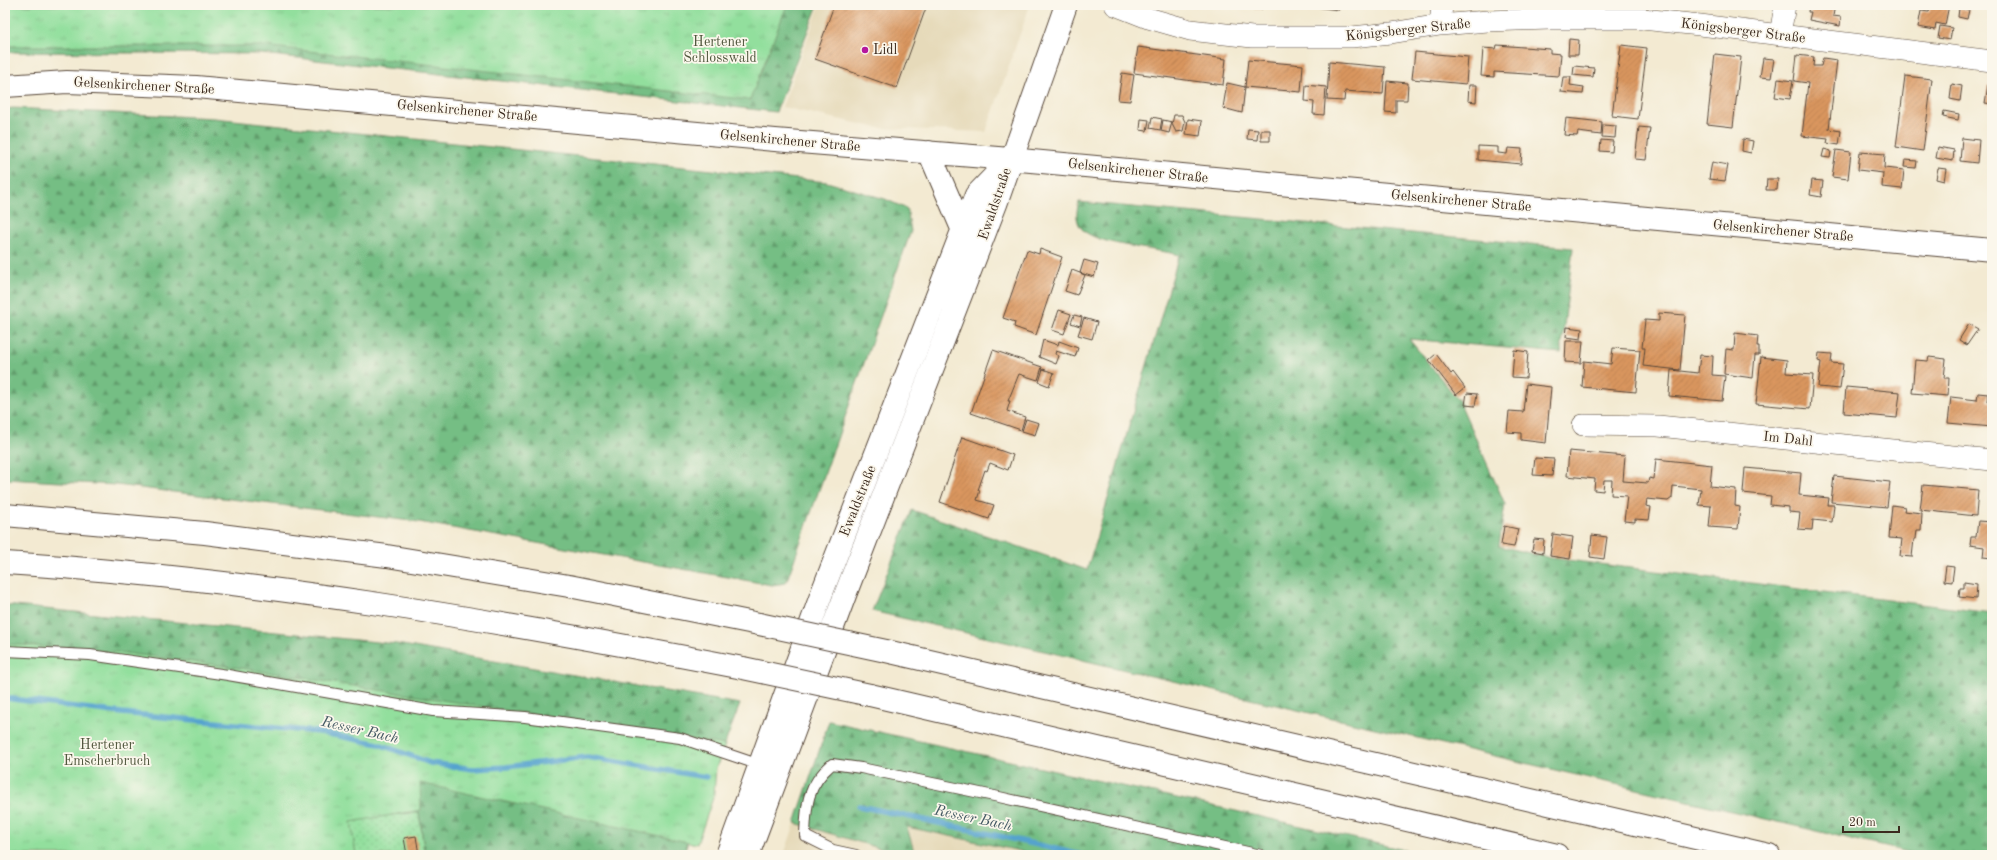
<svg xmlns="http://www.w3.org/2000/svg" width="1997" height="860" viewBox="0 0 1997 860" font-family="'Old Standard TT',serif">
	<defs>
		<pattern id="grass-dots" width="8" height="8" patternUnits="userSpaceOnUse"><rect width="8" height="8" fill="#92df9d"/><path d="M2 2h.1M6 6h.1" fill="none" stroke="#7fc087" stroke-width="1.8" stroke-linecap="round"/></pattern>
		<pattern id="forest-firs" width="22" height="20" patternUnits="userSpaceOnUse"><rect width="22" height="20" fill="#75be84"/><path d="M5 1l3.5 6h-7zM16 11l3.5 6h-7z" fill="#619b6b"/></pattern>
		<pattern id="park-tufts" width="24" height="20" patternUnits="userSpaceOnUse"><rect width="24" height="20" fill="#92df9d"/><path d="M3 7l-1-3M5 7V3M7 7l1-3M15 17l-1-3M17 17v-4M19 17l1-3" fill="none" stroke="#7fc087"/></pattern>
		<pattern id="building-hatch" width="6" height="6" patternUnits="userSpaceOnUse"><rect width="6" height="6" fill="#da965e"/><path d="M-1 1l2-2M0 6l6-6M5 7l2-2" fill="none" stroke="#b27b4d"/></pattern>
	</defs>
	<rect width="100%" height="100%" fill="#fbf7ec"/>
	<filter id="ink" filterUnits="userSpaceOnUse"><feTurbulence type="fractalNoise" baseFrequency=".025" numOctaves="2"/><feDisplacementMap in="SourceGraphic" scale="8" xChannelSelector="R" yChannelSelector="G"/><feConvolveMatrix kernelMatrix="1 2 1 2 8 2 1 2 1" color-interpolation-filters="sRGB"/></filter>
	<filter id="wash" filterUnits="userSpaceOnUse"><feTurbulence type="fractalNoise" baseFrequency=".012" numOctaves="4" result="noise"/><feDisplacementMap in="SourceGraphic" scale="16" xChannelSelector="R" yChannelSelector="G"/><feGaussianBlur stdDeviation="0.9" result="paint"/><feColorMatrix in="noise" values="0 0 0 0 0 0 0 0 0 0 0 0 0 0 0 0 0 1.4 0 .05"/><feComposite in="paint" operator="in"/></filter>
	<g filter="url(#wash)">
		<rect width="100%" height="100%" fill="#f3ead2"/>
		<path fill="#e6daba" d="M820,5H1030L986,132L879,128L782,107Z
			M795,823L902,855H784Z
			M906,826L1039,855H915Z"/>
		<path fill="url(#grass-dots)" stroke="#66845e" d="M419,812L425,855H353L348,819Z"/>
		<path fill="url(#forest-firs)" stroke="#587451" d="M5,5H818L776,112L262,54L5,52Z
			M13,108L214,118L827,182L885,199L907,209L911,231L786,583L772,585L419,522L116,485L5,479V109Z
			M1079,202L1573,248L1561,353L1409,339L1459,401L1505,504L1499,546L1551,558L1992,613V855H1920L872,611L912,510L1087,570L1179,255C1154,248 1103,246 1084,231C1075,223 1076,212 1079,202Z
			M5,605L397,644L740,704L683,855H425L419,812L5,855Z
			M829,721L1249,814L1426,855H1039L907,827L915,855H902L795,823Z"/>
		<path fill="url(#park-tufts)" stroke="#66845e" d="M5,5H787L750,100L263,46H5Z
			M5,644L117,652L240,668L725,745L716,768L714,795L697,844L420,783L421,810L351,822L356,855H5Z"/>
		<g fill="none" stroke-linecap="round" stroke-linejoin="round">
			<path stroke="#54a3ce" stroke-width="5.5" d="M5,698L122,713L319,732L379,744L430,763L473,769L506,767L587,757L706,777
				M859,806L995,835L1081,855"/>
		</g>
		<g id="blocks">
			<path fill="url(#building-hatch)" d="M834,5H927L897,88L815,59Z
				M1228,5H1263L1262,9Z
				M1299,5H1339V10Z
				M1809,5H1835L1833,16L1841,17L1840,26L1809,20L1811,12H1808Z
				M1930,5H1949L1945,25L1936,23L1935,30L1918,27L1921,11L1929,12Z
				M1959,8L1969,10L1967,19L1958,17Z
				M1940,26L1952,28L1950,40L1938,38Z
				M1569,39L1579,40L1578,55H1568Z
				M1497,45L1550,49V53L1561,54L1559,76L1494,72V77L1481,76L1483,48L1496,49Z
				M1621,45L1647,48L1638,119L1612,116Z
				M1138,47L1226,59L1223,85L1134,73Z
				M1415,52L1468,57L1466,84L1412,79Z
				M1715,54L1741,57L1733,127L1707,124Z
				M1797,55L1814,57L1813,66H1821L1823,58L1837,60L1829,129L1841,131L1839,145L1827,143L1828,139L1802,136L1808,83L1794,81Z
				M1763,58L1774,59L1771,78L1760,77Z
				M1248,60L1303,65L1301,92L1245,87Z
				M1329,62L1385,67L1383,94L1345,91L1344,101L1327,100Z
				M1574,66L1594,68L1593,77L1573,75Z
				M1122,73L1134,75L1130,101L1118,100Z
				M1905,76L1932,79L1923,151L1896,147Z
				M1563,77H1571L1570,85L1584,87L1583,94L1561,92Z
				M1778,79L1793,81L1790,99L1775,97Z
				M1387,81L1408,83L1407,100H1396V113L1385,112Z
				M1227,83L1245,87L1242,113L1223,108Z
				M1952,84L1962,86L1960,101L1950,99Z
				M1306,85L1326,87L1324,115L1313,114L1314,102L1305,101Z
				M1469,85H1477L1476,102L1468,101Z
				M1988,85L1992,86V104L1985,103Z
				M1944,111L1959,114L1958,120L1943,117Z
				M1174,115H1182L1185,122L1183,131L1176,132L1172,124Z
				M1152,117L1162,119L1160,130L1150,128Z
				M1566,118L1602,122L1601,135L1578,132L1577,136L1564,135Z
				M1141,119L1149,120L1147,131L1140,130Z
				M1188,119L1202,121L1200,136L1186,134Z
				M1163,120L1172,122L1169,133L1161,131Z
				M1603,125L1616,126L1615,138L1602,137Z
				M1639,127L1650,128L1646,160L1635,159Z
				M1248,129L1258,130L1257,140L1247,139Z
				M1261,130H1270V141H1261Z
				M1962,138L1979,140L1977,163L1960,161Z
				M1743,139L1753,141L1751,153L1742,151Z
				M1601,140L1613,141L1612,152L1600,151Z
				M1478,146L1498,147V153L1507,154L1508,148L1522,149L1521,164L1478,160Z
				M1938,147L1954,150L1953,161L1936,158Z
				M1824,149L1831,151L1830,158L1822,157Z
				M1836,150L1851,152L1848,179L1832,177Z
				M1860,152L1885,154L1884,168L1904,170L1902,189L1882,187L1883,173L1858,170Z
				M1905,160L1917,161L1916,168L1904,167Z
				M1712,162L1728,165L1725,181L1709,179Z
				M1938,168L1946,169L1944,181L1936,179Z
				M1767,179H1778L1777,190H1766Z
				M1812,180L1823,181L1821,197L1810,195Z
				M1040,249L1062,257L1036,335L1014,327L1015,322L1003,318L1027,250L1039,254Z
				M1084,260L1098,264L1094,277L1080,273Z
				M1072,270L1085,275L1077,295L1065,291Z
				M1059,310L1071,314L1064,334L1052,330Z
				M1659,313L1685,315L1680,370L1643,366L1645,348H1642L1645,320L1659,321Z
				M1074,315L1082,317L1080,326L1071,323Z
				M1084,318L1097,322L1092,339L1078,335Z
				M1969,324L1978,329L1967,345L1959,340Z
				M1567,327L1582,329L1581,339L1566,337Z
				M1735,333L1758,336L1757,346H1759V355H1755L1753,378L1724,374L1726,349L1734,350Z
				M1043,340L1058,345L1059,341L1078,348L1075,357L1056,351L1055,354L1059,356L1056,364L1039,357Z
				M1566,341H1583L1581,363L1565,362Z
				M1613,348L1640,350L1636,392L1582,387L1584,361L1611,364Z
				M993,350L1042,367L1038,380L1019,374L1008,401H1010L1007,411L1025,417L1021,430L971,413Z
				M1514,350L1528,352L1526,378L1512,377Z
				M1819,353L1832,354L1831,363L1843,364L1840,389L1818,387L1821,362L1818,361Z
				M1436,354L1451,374L1453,372L1465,388L1456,395L1429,360Z
				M1700,355L1713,356L1712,375L1725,376L1722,401L1669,396L1671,370L1698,373Z
				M1761,357L1787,360L1786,373L1813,375L1810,409L1756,404Z
				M1929,357L1946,359L1944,378H1949L1948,396L1912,393L1915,360L1928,361Z
				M1043,369L1054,373L1049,386L1039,382Z
				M1526,384L1551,387L1546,443L1521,440V433L1507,432L1509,411L1523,412Z
				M1846,387L1900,392L1897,418L1844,413Z
				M1467,393L1477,394L1475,406L1465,405Z
				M1978,393L1988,394L1987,401L1992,402V427L1948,423L1951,397L1977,400Z
				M1026,419L1039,423L1035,435L1022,431Z
				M962,437L1013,455L1008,470L990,463L987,471L985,470L978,490H980L977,500L994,505L989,519L940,502Z
				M1569,451L1625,456L1623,481L1648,483L1649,478L1654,479L1656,459L1712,465L1710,486L1736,489L1735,506L1740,507L1738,529L1709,527L1711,506L1699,505L1701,489L1673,486L1672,498L1668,501L1647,499L1646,506L1651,507L1649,520L1635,519V522L1624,521L1627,496L1611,495L1612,480H1604L1603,491L1594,490L1595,479L1567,476Z
				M1535,458L1554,459L1552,476L1533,475Z
				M1745,468L1801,473L1799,495L1829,498L1828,505H1834L1832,522L1813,520L1812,530L1798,529L1800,513L1789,512V507L1770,505L1771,496L1743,493Z
				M1834,476L1890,482L1887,507L1831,502Z
				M1923,485L1978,490L1976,516L1920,510Z
				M1892,505L1905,507L1904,511L1922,513L1921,530H1917L1916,539H1914L1912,557L1900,556L1902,539L1889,538Z
				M1978,521L1992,522V558L1983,557L1984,547L1970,545L1971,537H1976Z
				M1504,526L1518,529L1514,547L1501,545Z
				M1553,534L1573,537L1570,559L1550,556Z
				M1592,535L1607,537L1604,559L1590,557Z
				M1534,539L1544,540L1543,553L1532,551Z
				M1946,566L1954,567L1952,582L1944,581Z
				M1964,582L1977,584L1976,599L1959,597L1960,588H1964Z
				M416,836L419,855H407L404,838Z"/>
		</g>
	</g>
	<g filter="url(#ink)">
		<use href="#blocks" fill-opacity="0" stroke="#574739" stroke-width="1"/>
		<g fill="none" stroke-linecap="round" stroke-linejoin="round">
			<defs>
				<path id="lane" d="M5,651L90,655L228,675L433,711L525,717L680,738L760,765
					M856,855L833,850L805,836C806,805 807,785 832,764L861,768L999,797L1261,855"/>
				<path id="street" d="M1115,5L1148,18L1190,30L1252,37H1352L1391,33L1440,25L1488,21L1550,19H1642L1700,25L1992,61
					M1440,25L1442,5
					M1780,35L1785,5
					M1583,425L1658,426L1992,460"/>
				<path id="secondary" d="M5,86L67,82L196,87L775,140L1010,159L1992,250
					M929,152L963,231
					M727,855L823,590L976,195L1006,164
					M748,855L845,595L996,204L1066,5"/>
				<path id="highway" d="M5,515L205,533L387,556L569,586L759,624
					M5,563C253,578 499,621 743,668
					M886,651L1769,855
					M870,695L1557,855"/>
			</defs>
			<use href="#lane" stroke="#574739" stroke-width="12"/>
			<use href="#street" stroke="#574739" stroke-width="22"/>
			<use href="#secondary" stroke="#574739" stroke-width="24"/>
			<use href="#highway" stroke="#574739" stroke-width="24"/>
			<use href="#lane" stroke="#fff" stroke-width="10"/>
			<use href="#street" stroke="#fff" stroke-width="21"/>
			<use href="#secondary" stroke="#fff" stroke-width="22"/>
			<use href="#highway" stroke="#fff" stroke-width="22"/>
			<defs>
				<path id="highway-bridge" d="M759,624L886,651
					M743,668L870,695"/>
			</defs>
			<use href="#highway-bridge" stroke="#574739" stroke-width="24" stroke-linecap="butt"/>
			<use href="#highway-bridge" stroke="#fff" stroke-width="22"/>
		</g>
	</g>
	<circle fill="#b5179e" stroke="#fbf7ec" stroke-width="1.5" cx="865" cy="50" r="4"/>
	<g text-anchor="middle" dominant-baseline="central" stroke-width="3.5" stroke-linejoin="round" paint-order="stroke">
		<g font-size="14" fill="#3b2a1e" stroke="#fbf7ec">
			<text transform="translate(1408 30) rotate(-6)">Königsberger Straße</text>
			<text transform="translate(1743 31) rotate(7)">Königsberger Straße</text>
			<text transform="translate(144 86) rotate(3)">Gelsenkirchener Straße</text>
			<text transform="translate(467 111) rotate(5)">Gelsenkirchener Straße</text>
			<text transform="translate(790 141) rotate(5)">Gelsenkirchener Straße</text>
			<text transform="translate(1138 171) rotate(6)">Gelsenkirchener Straße</text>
			<text transform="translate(1461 201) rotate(5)">Gelsenkirchener Straße</text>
			<text transform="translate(995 204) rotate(-71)">Ewaldstraße</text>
			<text transform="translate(1783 231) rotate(5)">Gelsenkirchener Straße</text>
			<text transform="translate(1788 439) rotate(6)">Im Dahl</text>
			<text transform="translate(858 501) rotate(-68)">Ewaldstraße</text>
		</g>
		<g font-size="14" fill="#51573e" stroke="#fbf7ec">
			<text x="720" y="42">Hertener<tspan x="720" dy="16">Schlosswald</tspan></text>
			<text x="107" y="745">Hertener<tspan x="107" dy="16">Emscherbruch</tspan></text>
		</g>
		<g font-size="14" fill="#3b2a1e" stroke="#fbf7ec" text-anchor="start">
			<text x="873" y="50">Lidl</text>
		</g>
		<g font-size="15" font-style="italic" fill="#455a64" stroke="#fbf7ec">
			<text transform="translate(360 731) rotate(13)">Resser Bach</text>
			<text transform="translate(973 819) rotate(12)">Resser Bach</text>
		</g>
	</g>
	<rect width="1997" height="860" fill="none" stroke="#fbf7ec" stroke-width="20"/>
	<path d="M1843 826v6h56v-6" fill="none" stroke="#3b2a1e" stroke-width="2"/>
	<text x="1849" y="826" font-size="12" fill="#3b2a1e" stroke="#fbf7ec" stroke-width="3" paint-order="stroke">20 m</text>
</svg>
